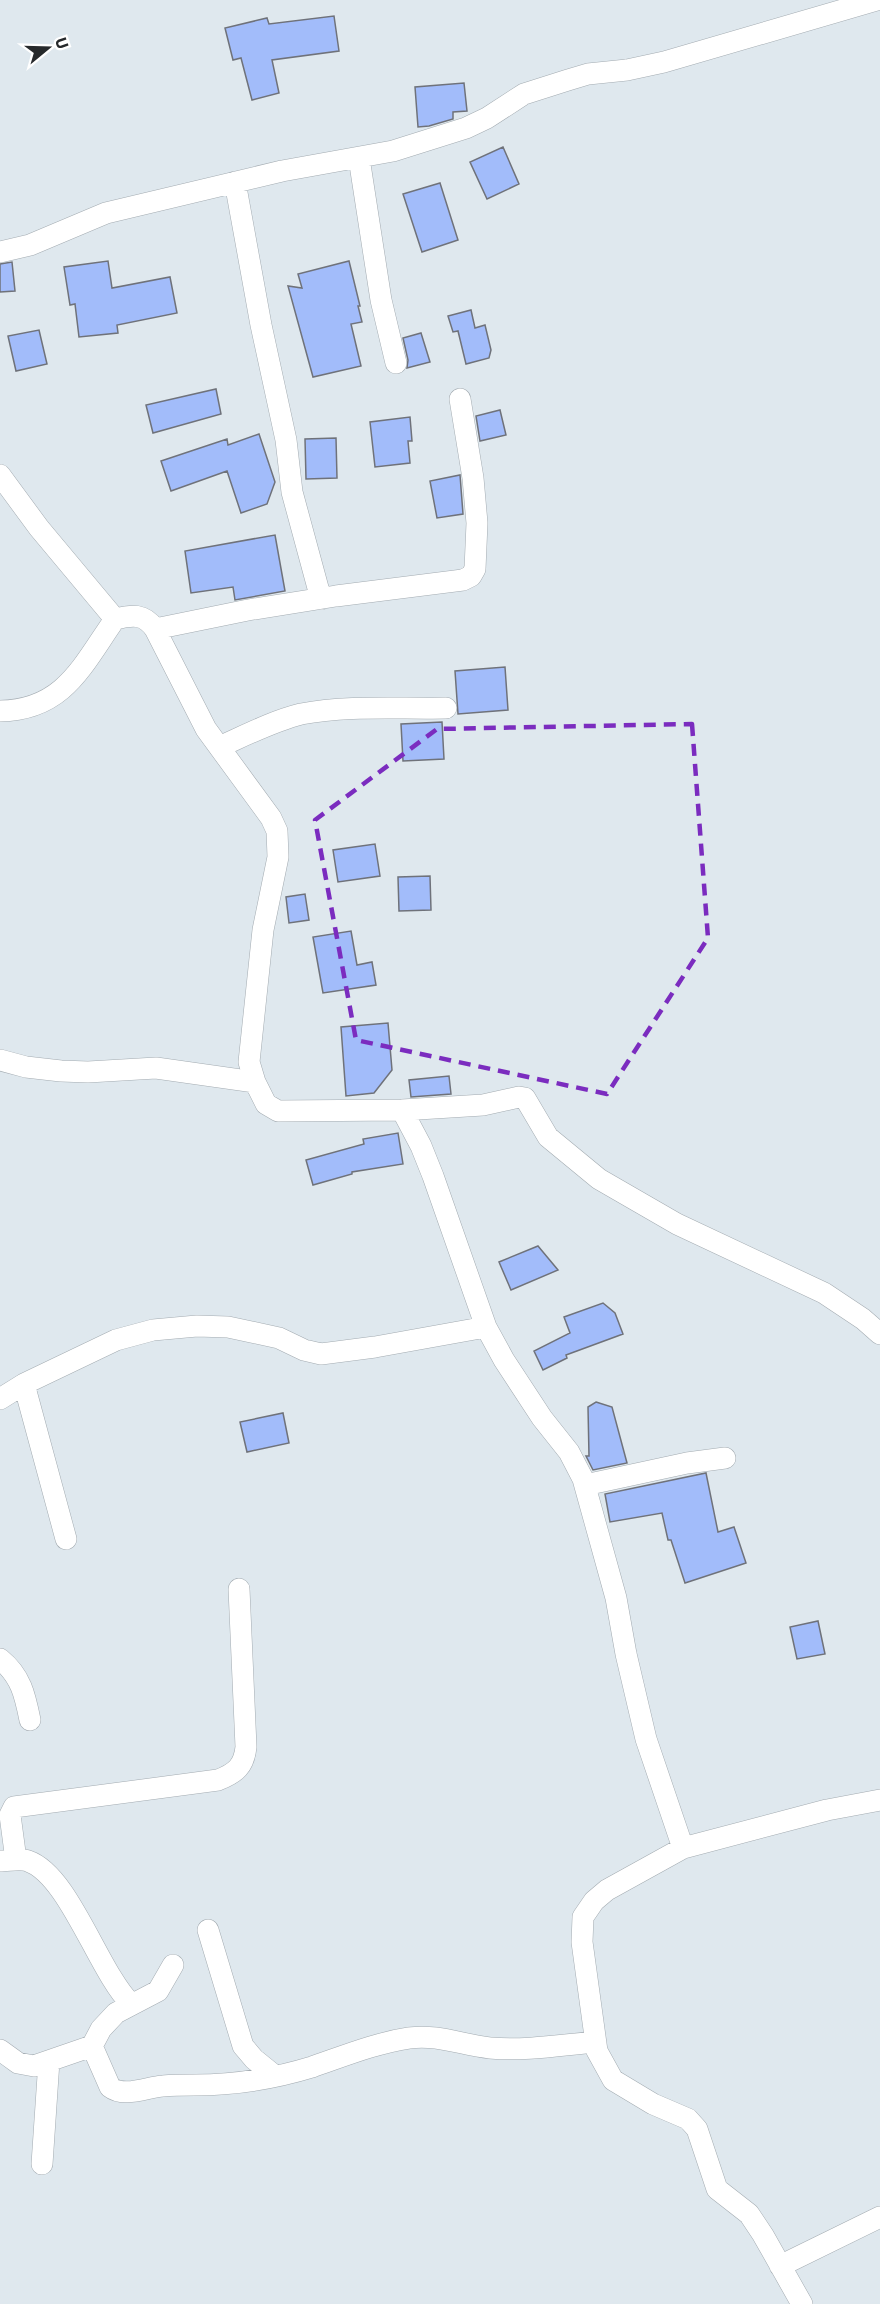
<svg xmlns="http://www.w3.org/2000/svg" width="880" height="2304" viewBox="0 0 880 2304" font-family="'IBM Plex Sans',sans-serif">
	<rect width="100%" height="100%" fill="#dfe8ee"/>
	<path fill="#a2bcfa" stroke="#6f727a" stroke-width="1.5" d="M334,16L339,51L272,60L279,93L252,100L241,58L233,60L225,28L267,18L269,24Z
		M464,83L467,111L453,112V119L429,126L418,127L415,87Z
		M503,147L519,184L487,199L470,162Z
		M440,183L458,240L422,252L403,194Z
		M108,261L112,288L170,277L177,313L117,325L118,333L79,337L75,304L70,305L64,267Z
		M349,261L360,306H358L362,322L351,324L361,366L313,377L288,286L302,288L298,274Z
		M12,262L15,291L0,292V264Z
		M471,310L475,328L485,325L491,350L489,358L466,364L458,331L453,332L448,316Z
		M39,330L47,364L16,371L8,336Z
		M421,333L430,362L407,368L408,360L403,338Z
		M216,389L221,414L153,433L146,405Z
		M500,410L506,435L480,441L476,416Z
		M410,417L412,441H408L410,463L375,467L370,422Z
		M259,434L275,482L267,504L241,513L227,471L171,491L161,461L227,439L228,445Z
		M336,438L337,478L306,479L305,439Z
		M460,475L463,514L437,518L430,481Z
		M275,535L285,591L235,600L233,587L191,593L185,551Z
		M505,667L508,710L458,714L455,671Z
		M442,722L444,759L403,761L401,724Z
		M375,844L380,876L338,882L333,850Z
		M430,876L431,910L399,911L398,877Z
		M305,894L309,920L289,923L286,897Z
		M351,931L357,965L372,962L376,985L323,993L313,937Z
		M388,1023L392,1070L374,1093L346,1096L341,1027Z
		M449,1076L451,1094L411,1097L409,1080Z
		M398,1133L403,1164L352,1172V1174L313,1185L306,1160L364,1144L363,1139Z
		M538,1246L558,1270L511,1290L499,1262Z
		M603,1303L615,1313L623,1334L566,1355L567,1358L543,1370L534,1351L570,1333L564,1317Z
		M596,1402L612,1407L627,1463L593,1470L586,1456H589L588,1407Z
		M283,1413L289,1443L247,1452L240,1422Z
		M706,1473L718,1532L734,1527L746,1563L685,1583L671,1540H668L662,1513L610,1522L605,1494Z
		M818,1621L825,1654L797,1659L790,1627Z"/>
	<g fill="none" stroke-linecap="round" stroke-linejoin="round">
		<defs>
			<path id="street" d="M359,158L381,300L396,363
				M235,182L261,325L286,440L292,492L321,599
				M0,252L30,245L106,213L282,171L393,151L466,128L487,118L524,94L568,80L588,74L627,70L664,62L877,0
				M0,475L39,528L115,619
				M155,629L248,610L336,596L463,580L471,576L475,569L477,523L473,478L460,399
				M0,711C64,710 82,666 115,619C132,615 144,613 155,629L206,729L271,818L277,831L278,857L263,930L249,1062L255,1082L266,1104L278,1111L402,1110L421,1146L433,1176L486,1327L504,1360L542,1418L569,1452L583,1479L616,1598L626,1654L646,1739L683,1848L607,1890L594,1901L583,1917L582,1942L597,2051L613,2080L653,2104L688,2119L697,2129L717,2189L749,2214L763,2235L802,2304
				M219,747C246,735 273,721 301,714C347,705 399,709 446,708
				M0,1060L26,1067L61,1071L88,1072L156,1068L255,1082
				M402,1110L483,1105L519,1097L525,1098L548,1137L599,1179L677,1224L824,1293L863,1319L880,1334
				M24,1384L66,1539
				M0,1399L24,1384L116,1340L153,1330L197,1326L228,1327L279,1338L304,1350L321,1354L375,1347L486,1327
				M585,1485L687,1463L725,1458
				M0,1659C21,1676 25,1695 30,1720
				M683,1848L827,1810L880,1800
				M16,1860L10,1815L14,1807L218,1780C236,1773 244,1766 246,1747L239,1589
				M0,1861C9,1861 20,1858 28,1861C69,1875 98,1971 131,2004
				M208,1930L243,2046L254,2059L275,2076
				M92,2046L101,2029L116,2013L158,1991L173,1965
				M0,2050L18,2063L34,2066L92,2046L110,2087C124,2098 147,2087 163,2086C174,2085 185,2085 195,2085C234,2085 276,2078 312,2067C344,2056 376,2043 409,2038C438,2034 462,2045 490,2048C525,2051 561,2045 595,2042
				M42,2164L49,2061
				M780,2266L880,2217"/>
		</defs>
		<use href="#street" stroke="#a3abb1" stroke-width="22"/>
		<use href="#street" stroke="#fff" stroke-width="21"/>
	</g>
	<path fill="none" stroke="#7b2cbf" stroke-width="4.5" stroke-dasharray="12 8" stroke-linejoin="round" d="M692,724L708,938L607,1094L356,1040L315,820L437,729Z"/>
	<g transform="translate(48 48) rotate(71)" stroke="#ffffff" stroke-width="4.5" paint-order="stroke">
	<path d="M0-4.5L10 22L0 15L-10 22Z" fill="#26292b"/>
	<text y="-9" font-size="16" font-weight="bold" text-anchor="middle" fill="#26292b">U</text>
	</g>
</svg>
